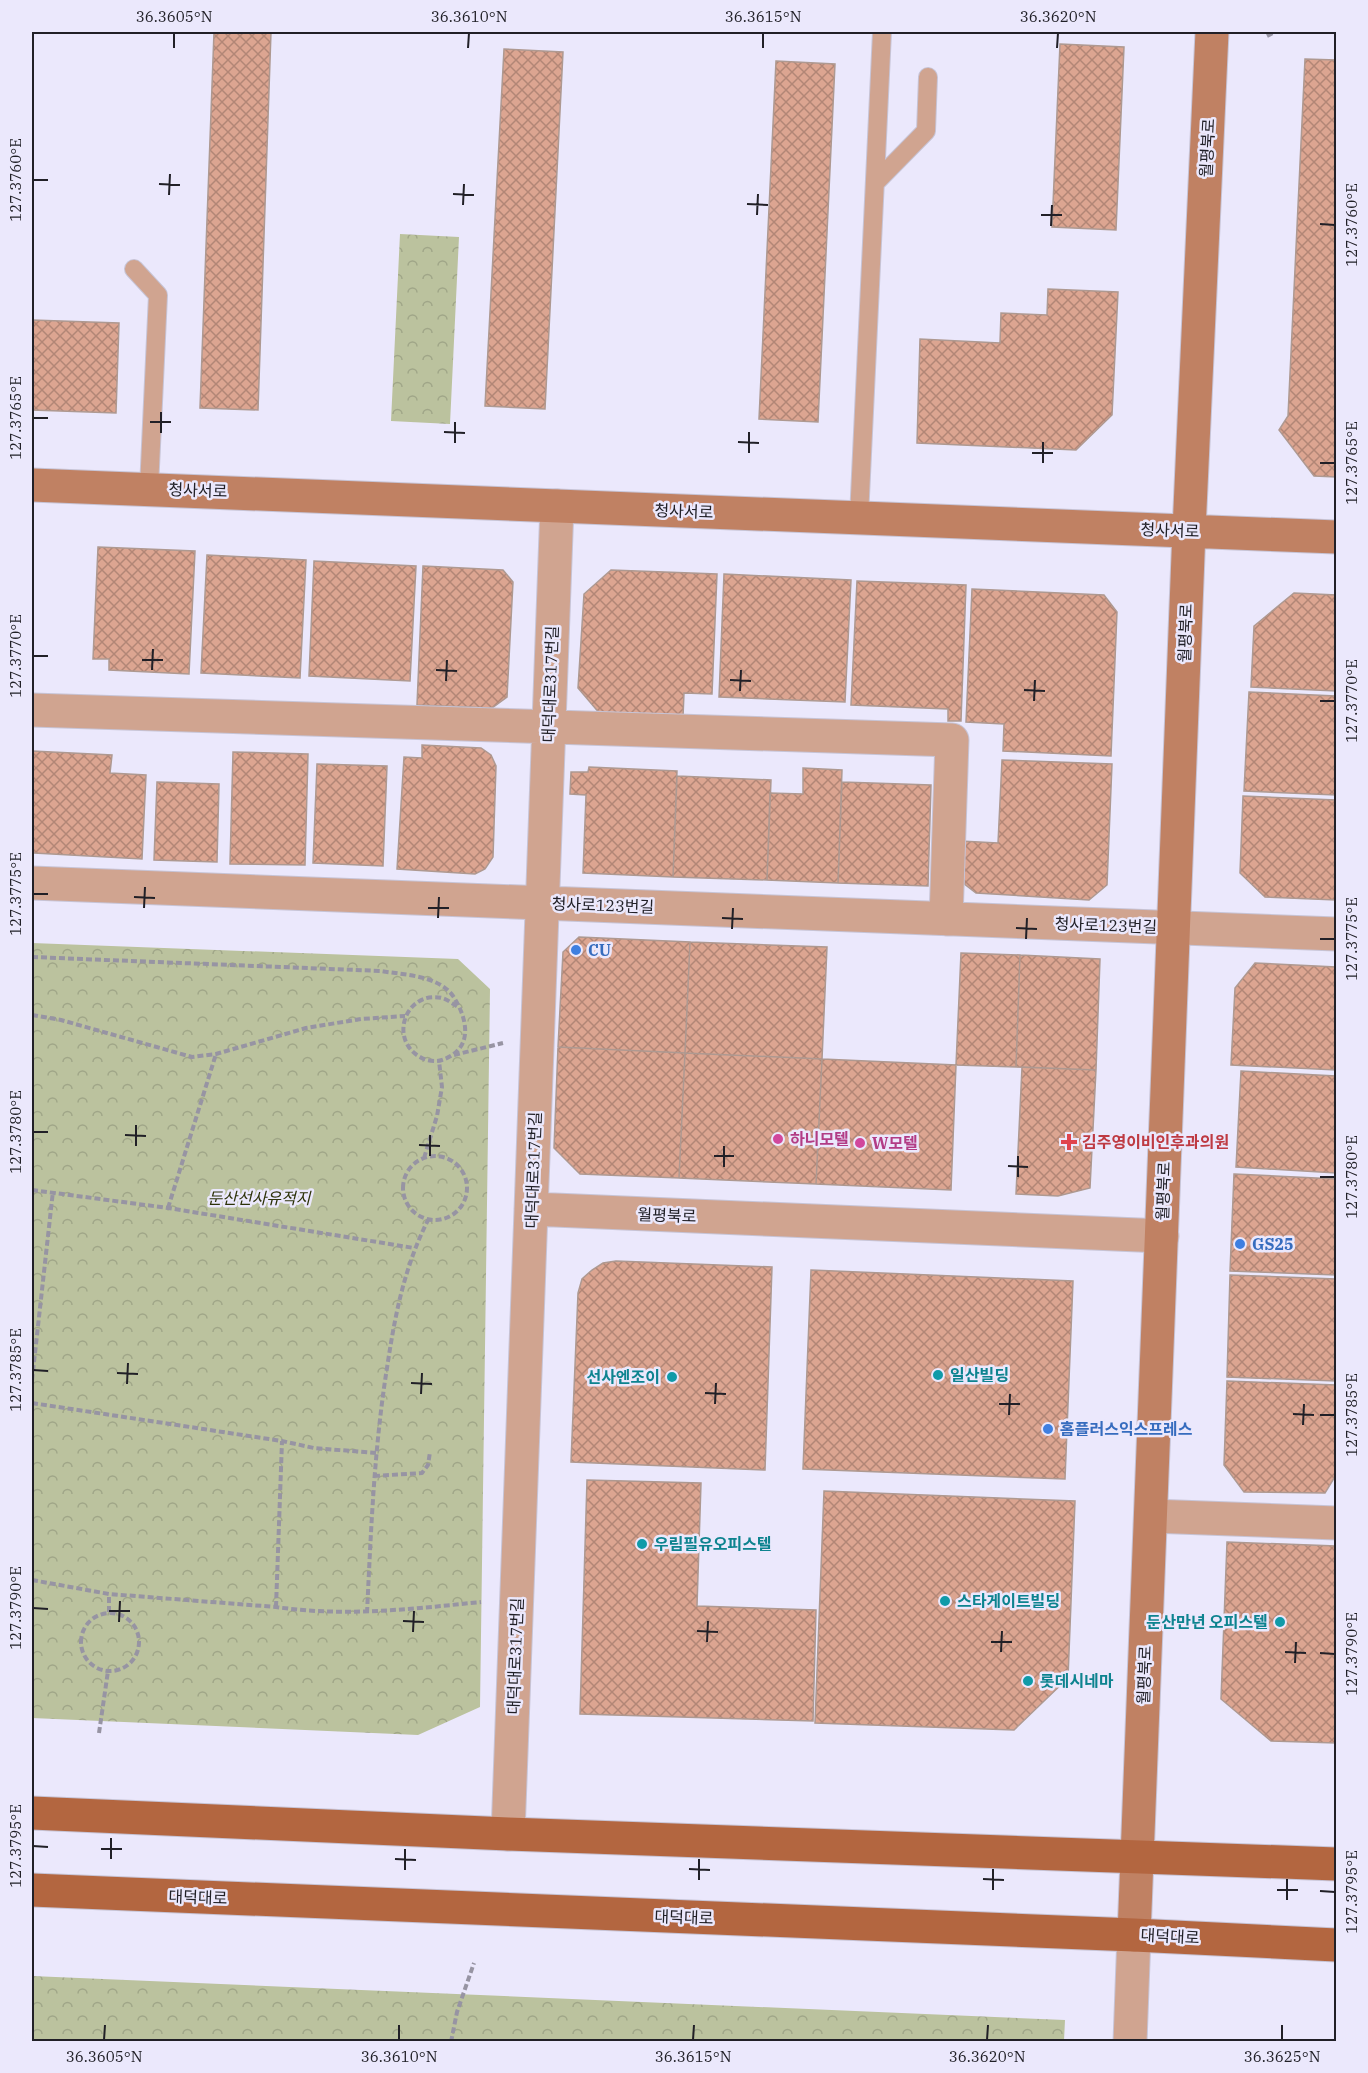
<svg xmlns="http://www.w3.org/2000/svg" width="1368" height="2073" viewBox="0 0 1368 2073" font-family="'IBM Plex Serif','Noto Sans KR',serif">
	<defs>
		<pattern id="forest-crowns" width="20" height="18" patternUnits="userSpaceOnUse" patternTransform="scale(1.5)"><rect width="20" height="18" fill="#bbc29e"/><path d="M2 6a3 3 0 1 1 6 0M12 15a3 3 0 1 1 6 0" fill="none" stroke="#a0a688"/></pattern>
		<pattern id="building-cross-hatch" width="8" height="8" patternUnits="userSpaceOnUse" patternTransform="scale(1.5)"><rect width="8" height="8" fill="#dca591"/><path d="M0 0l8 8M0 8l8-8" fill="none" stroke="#b28676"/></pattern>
	</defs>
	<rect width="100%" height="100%" fill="#ebe8fc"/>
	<path fill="url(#forest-crowns)" d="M400,234L459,237L450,424L391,421Z
		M32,943L458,959L490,989L480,1707L418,1735L32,1718Z
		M32,1976L1065,2020L1064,2041H32Z"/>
	<path fill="url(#building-cross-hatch)" stroke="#ae9991" stroke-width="1.5" d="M214,32H271L258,410L200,408Z
		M1060,44L1124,47L1116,230L1052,227Z
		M504,49L563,52L545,409L485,406Z
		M1305,59L1336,60V477L1314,476L1279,430L1288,416Z
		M776,61L835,64L818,422L759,419Z
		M1048,289L1118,292L1112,415L1076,450L917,443L920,339L1000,343L1001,313L1047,315Z
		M32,320L119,323L116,413L32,410Z
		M98,547L195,551L189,674L109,670V659H93Z
		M207,555L306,560L300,678L201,673Z
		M314,561L416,566L410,681L309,676Z
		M423,566L503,570L513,582L507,697L492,708L417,705Z
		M611,570L717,574L712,694L684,693L683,717L601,715L578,688L584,594Z
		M724,574L851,580L845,702L719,697Z
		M857,581L966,585L961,721H948V709L851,705Z
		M972,589L1104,595L1117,612L1111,756L1003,751L1004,724L966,722Z
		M1294,593L1336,595V691L1251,687L1254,626Z
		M1249,692L1336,696V795L1244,791Z
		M422,745L481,748L491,755L496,766L493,857L485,869L475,874L397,869L404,757L422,758Z
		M32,751L112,755L110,773L146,775L142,859L34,853L32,850Z
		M233,752L308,754L305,865L230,864Z
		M1002,760L1112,764L1107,885L1089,900L976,893L959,880L961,841L998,843Z
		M317,764L387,766L383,866L313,863Z
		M589,767L677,771L673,877L583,873L586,795L570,794L571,772H588Z
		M803,768L842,770L838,883L767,880L770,793L803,794Z
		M677,776L771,780L767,880L673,877Z
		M157,782L219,784L217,862L154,860Z
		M842,782L931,785L928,886L838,883Z
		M1243,796L1336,800V900L1265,897L1240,873Z
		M579,937L690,942L685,1053L558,1047L563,952Z
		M690,942L827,947L822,1059L685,1053Z
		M961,953L1020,955L1016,1067L956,1065Z
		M1020,955L1100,959L1096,1070L1016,1067Z
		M1255,963L1336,967V1070L1231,1065L1235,988Z
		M558,1047L685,1053L679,1178L580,1174L554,1148Z
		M685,1053L822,1059L816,1184L679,1178Z
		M822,1059L956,1065L951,1190L816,1184Z
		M1022,1067L1096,1070L1090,1188L1058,1196L1016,1194Z
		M1241,1071L1336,1076V1173L1236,1167Z
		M1234,1174L1336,1179V1275L1230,1271Z
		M616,1261L772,1267L765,1470L571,1462L578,1293L582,1279L592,1270L603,1263Z
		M811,1270L1073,1281L1065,1479L803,1469Z
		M1230,1275L1336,1279V1381L1227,1377Z
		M1227,1381L1336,1385V1475L1325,1493L1244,1492L1224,1465Z
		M587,1480L701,1483L697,1606L816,1610L813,1721L580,1714Z
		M824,1491L1075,1501L1068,1678L1014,1730L815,1723Z
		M1227,1542L1336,1546V1743L1271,1741L1221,1699Z"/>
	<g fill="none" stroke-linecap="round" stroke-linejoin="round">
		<defs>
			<path id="lane" d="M875,183L926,131L928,77
				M134,269L158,295L149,488
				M859,517L882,32"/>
			<path id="street" d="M32,710L952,740L946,919
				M32,883L1336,934
				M531,1209L1162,1236
				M1151,1516L1336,1523
				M508,1834L557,506
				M1130,2042L1134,1935"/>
			<path id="secondary" d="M32,485L1336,537
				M1134,1935L1189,530L1212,32"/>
			<path id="primary" d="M32,1813L508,1834L1336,1864
				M32,1890L1134,1935L1336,1945"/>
		</defs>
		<use href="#lane" stroke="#c7c4d6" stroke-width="20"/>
		<use href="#street" stroke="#c7c4d6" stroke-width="35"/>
		<use href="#secondary" stroke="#c7c4d6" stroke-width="35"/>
		<use href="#primary" stroke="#c7c4d6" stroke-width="35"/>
		<path stroke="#9794a3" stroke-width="4" stroke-dasharray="6 3" stroke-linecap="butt" d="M1267,36L1275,32
			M32,957L381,971C404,975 438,975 453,996C468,1019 474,1049 442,1060C436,1062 426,1061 420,1057C388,1039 406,990 442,998C447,999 453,1004 458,1007
			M32,1015L61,1020L192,1057L216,1054L306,1028L361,1019L405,1016
			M454,1055L503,1043
			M403 1188a32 32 0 1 1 64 0a32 32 0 1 1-64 0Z
			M424,1158L437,1116L442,1087L439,1061
			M32,1190L168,1208L414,1248
			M168,1208L216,1054
			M32,1380L53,1191
			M32,1403L282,1441L314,1448L376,1453
			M374,1476L422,1473L428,1465L430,1452
			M32,1580L109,1594L276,1607C344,1617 412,1609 481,1602
			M276,1607L282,1441
			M109,1612V1594
			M81 1642a29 29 0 1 1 58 0a29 29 0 1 1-58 0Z
			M367,1613C371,1531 374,1449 387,1368C395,1315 404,1268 428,1220
			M99,1733L108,1671
			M451,2042L457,2012L474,1963"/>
		<use href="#lane" stroke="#d0a490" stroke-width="18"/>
		<use href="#street" stroke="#d0a490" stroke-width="33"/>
		<use href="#secondary" stroke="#c08163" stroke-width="33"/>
		<use href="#primary" stroke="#b36640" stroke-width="33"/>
	</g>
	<path fill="none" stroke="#212027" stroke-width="2" d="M174,48V33M468,48L469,33M763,48V33M1057,48L1058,33M33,180H48M159,184L180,185M453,194L474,195M169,195L170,174M747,204L768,205M463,205L464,184M757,215L758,194M1041,215H1062M1320,224L1335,225M1051,226L1052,205M33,418H48M150,422H171M444,432L465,433M161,433V412M738,442L759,443M455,443V422M749,453V432M1032,453H1053M1043,463V442M1320,463H1335M33,656H48M142,660H163M152,670L153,649M436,670L457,671M730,680L751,681M446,681L447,660M1024,690L1045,691M740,691L741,670M1034,701L1035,680M1320,701H1335M33,894H48M134,897L155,898M144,908L145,887M428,908H449M438,918L439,897M722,918L743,919M1016,928L1037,929M732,929L733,908M1026,939L1027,918M1320,939H1335M33,1132H48M125,1135L146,1136M419,1145L440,1146M136,1146V1125M430,1156V1135M714,1156H734M1008,1166L1028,1167M724,1167V1146M1018,1177V1156M1320,1177H1335M33,1370L48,1371M117,1373L138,1374M411,1383L432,1384M127,1384L128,1363M705,1393L726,1394M421,1394L422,1373M715,1404L716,1383M999,1404H1020M1293,1414L1314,1415M1009,1415L1010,1394M1320,1415H1335M1303,1425L1304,1404M33,1608L48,1609M109,1611H130M403,1621L424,1622M119,1622L120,1601M697,1631L718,1632M413,1632L414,1611M707,1642L708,1621M991,1642H1012M1001,1652L1002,1631M1285,1652L1306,1653M1320,1653L1335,1654M1295,1663L1296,1642M33,1846L48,1847M101,1849H122M111,1859V1838M395,1859L416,1860M689,1869L710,1870M405,1870V1849M983,1879L1004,1880M699,1880V1859M993,1890V1869M1277,1890H1298M1320,1891L1335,1892M1287,1900V1879M104,2040L105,2025M399,2040V2025M693,2040L694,2025M987,2040L988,2025M1282,2040V2025"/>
	<g fill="#3f7fe0" stroke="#ebe8fc" stroke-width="2">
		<circle cx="576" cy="950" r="6"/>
		<circle cx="1240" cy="1244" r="6"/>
		<circle cx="1048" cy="1429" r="6"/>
	</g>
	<g fill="#d1479c" stroke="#ebe8fc" stroke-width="2">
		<circle cx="778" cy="1139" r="6"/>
		<circle cx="860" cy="1143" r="6"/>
	</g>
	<path fill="#e0444e" stroke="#ebe8fc" stroke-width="2" d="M1066 1133h6v6h6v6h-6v6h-6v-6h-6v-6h6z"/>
	<g fill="#0f9aa8" stroke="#ebe8fc" stroke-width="2">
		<circle cx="938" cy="1375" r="6"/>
		<circle cx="672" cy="1377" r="6"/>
		<circle cx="642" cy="1544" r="6"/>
		<circle cx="945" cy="1601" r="6"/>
		<circle cx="1280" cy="1622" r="6"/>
		<circle cx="1028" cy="1681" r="6"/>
	</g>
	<g text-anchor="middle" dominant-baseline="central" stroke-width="5" stroke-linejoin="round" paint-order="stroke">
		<g font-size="16" fill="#212027" stroke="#ebe8fc">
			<text transform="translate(1207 148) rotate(-87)">월평북로</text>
			<text transform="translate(198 490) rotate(2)">청사서로</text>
			<text transform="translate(684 511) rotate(2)">청사서로</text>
			<text transform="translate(1170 530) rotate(2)">청사서로</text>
			<text transform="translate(1185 633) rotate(-88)">월평북로</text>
			<text transform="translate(550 684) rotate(-88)">대덕대로317번길</text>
			<text transform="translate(603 905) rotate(2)">청사로123번길</text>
			<text transform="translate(1106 925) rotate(2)">청사로123번길</text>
			<text transform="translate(533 1170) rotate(-88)">대덕대로317번길</text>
			<text transform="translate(1163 1191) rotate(-88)">월평북로</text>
			<text transform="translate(667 1215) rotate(2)">월평북로</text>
			<text transform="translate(515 1656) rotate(-88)">대덕대로317번길</text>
			<text transform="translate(1144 1675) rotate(-88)">월평북로</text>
			<text transform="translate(198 1897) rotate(2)">대덕대로</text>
			<text transform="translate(684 1917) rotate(2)">대덕대로</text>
			<text transform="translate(1170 1936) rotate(3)">대덕대로</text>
		</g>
		<g font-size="16" font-weight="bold" fill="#366cbe" stroke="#ebe8fc" text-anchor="start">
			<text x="588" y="950">CU</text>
			<text x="1252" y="1244">GS25</text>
			<text x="1060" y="1429">홈플러스익스프레스</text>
		</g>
		<g font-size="16" font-weight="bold" fill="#b23c85" stroke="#ebe8fc" text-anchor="start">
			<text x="790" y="1139">하니모텔</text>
			<text x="872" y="1143">W모텔</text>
		</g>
		<g font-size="16" font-weight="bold" fill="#be3a42" stroke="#ebe8fc" text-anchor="start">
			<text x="1082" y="1142">김주영이비인후과의원</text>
		</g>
		<g font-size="16" font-style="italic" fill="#2d3208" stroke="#ebe8fc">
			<text x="259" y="1198">둔산선사유적지</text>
		</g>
		<g font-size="16" font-weight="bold" fill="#0d838f" stroke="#ebe8fc" text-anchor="start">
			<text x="950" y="1375">일산빌딩</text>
			<text x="660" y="1377" text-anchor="end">선사엔조이</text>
			<text x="654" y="1544">우림필유오피스텔</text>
			<text x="957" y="1601">스타게이트빌딩</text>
			<text x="1268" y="1622" text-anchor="end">둔산만년 오피스텔</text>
			<text x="1040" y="1681">롯데시네마</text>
		</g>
	</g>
	<rect width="1368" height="2073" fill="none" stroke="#ebe8fc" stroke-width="66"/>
	<rect x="33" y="33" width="1302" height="2007" fill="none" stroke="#212027" stroke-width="2"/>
	<g font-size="15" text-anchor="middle" fill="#212027">
		<text x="174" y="22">36.3605°N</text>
		<text x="469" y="22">36.3610°N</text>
		<text x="763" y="22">36.3615°N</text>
		<text x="1058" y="22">36.3620°N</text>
		<text transform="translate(16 180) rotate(-90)" y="5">127.3760°E</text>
		<text transform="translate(1352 225) rotate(-90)" y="5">127.3760°E</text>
		<text transform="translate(16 418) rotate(-90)" y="5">127.3765°E</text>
		<text transform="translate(1352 463) rotate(-90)" y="5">127.3765°E</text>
		<text transform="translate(16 656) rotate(-90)" y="5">127.3770°E</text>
		<text transform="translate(1352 701) rotate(-90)" y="5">127.3770°E</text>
		<text transform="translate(16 894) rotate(-90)" y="5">127.3775°E</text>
		<text transform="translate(1352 939) rotate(-90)" y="5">127.3775°E</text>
		<text transform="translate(16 1132) rotate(-90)" y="5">127.3780°E</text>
		<text transform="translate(1352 1177) rotate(-90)" y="5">127.3780°E</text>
		<text transform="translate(16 1370) rotate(-90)" y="5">127.3785°E</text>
		<text transform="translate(1352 1415) rotate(-90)" y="5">127.3785°E</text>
		<text transform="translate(16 1608) rotate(-90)" y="5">127.3790°E</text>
		<text transform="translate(1352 1654) rotate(-90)" y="5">127.3790°E</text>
		<text transform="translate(16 1846) rotate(-90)" y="5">127.3795°E</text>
		<text transform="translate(1352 1892) rotate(-90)" y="5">127.3795°E</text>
		<text x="104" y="2062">36.3605°N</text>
		<text x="399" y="2062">36.3610°N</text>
		<text x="693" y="2062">36.3615°N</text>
		<text x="987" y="2062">36.3620°N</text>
		<text x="1282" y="2062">36.3625°N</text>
	</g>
</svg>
